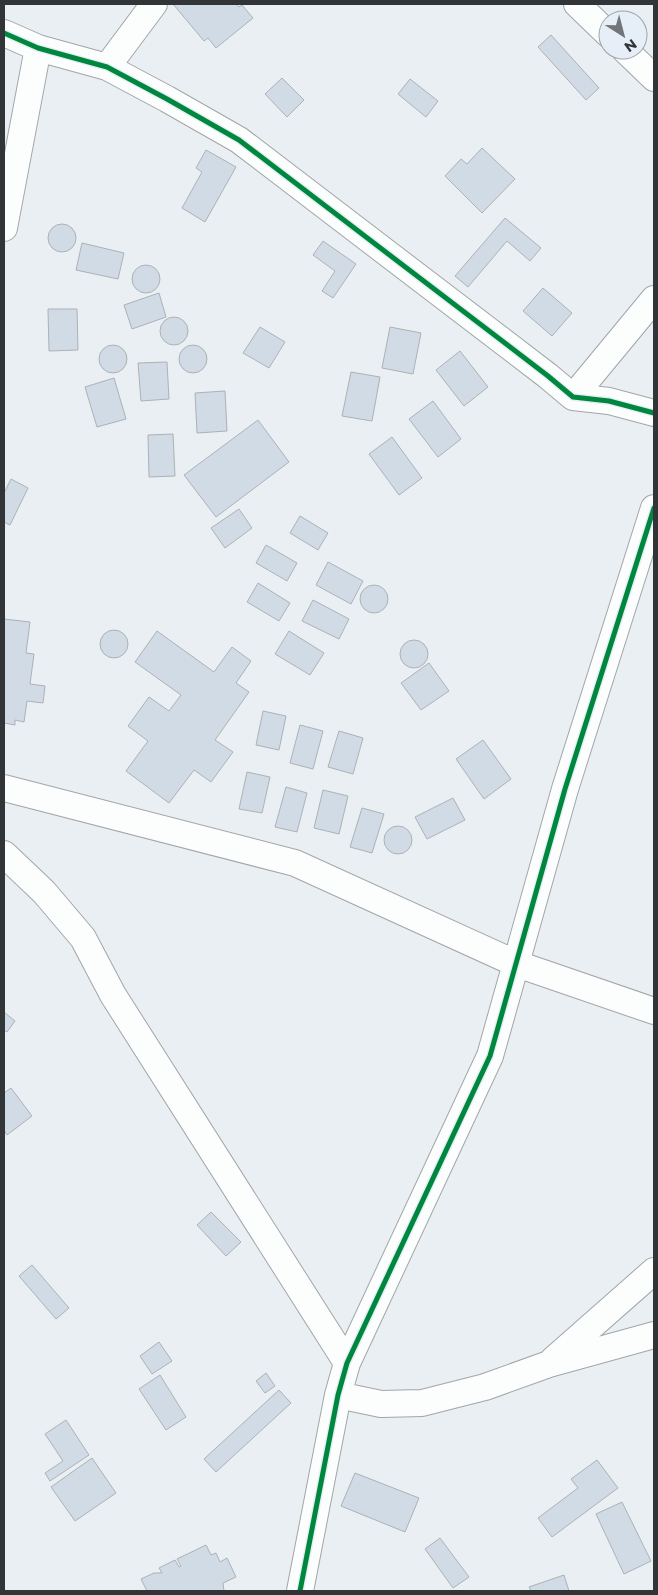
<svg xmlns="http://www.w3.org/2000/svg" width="658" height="1595" viewBox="0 0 658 1595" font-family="Montserrat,sans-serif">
	<rect width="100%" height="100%" fill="#eaeff4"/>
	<path fill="#d0dbe5" stroke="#aeb1b5" d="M173,4H236L239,7L242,5L253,18L216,48L208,38L204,41Z
		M551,35L599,88L586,100L538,47Z
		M282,78L304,100L287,117L265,94Z
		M410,79L438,101L426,117L398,94Z
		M482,148L515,179L482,213L445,176L461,159L467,164Z
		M206,150L236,167L205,222L182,208L202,172L196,168Z
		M505,218L541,248L530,261L507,241L468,287L455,276Z
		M48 238a14 14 0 1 1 28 0a14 14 0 1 1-28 0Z
		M323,241L356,264L333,298L322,291L335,271L313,255Z
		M82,243L124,253L118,279L76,270Z
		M132 279a14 14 0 1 1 28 0a14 14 0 1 1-28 0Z
		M543,288L572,313L552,336L523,311Z
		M159,293L166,317L132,329L124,305Z
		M48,309H77L78,350L49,351Z
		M160 331a14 14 0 1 1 28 0a14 14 0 1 1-28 0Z
		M260,327L285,342L269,368L243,353Z
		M390,327L421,333L413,374L382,368Z
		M179 359a14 14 0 1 1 28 0a14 14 0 1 1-28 0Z
		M99 359a14 14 0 1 1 28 0a14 14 0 1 1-28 0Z
		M460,351L488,387L464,406L436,370Z
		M167,362L169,399L141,401L138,363Z
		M351,372L380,377L372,421L342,416Z
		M114,378L126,419L97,427L85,387Z
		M225,391L227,431L197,433L195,393Z
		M433,401L461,439L438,457L409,419Z
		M258,420L289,462L216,517L184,475Z
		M173,434L175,476L149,477L148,435Z
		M392,437L422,478L399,495L369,454Z
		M11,479L28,488L10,525L4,522V493Z
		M239,509L252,528L225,548L211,528Z
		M300,516L328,533L318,550L290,533Z
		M266,545L297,563L287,581L256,563Z
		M328,562L363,581L351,604L316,585Z
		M258,583L290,603L279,621L247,602Z
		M360 599a14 14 0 1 1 28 0a14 14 0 1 1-28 0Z
		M313,600L349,619L339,639L302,621Z
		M4,619L30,622L26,653L34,654L30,684L45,686L43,703L27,701L24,722L15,720V725L4,723Z
		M100 644a14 14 0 1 1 28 0a14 14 0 1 1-28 0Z
		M157,631L214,672L232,647L251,661L236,683L249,692L215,740L233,752L211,782L194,770L169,803L126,771L148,741L128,726L149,697L169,711L181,695L135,662Z
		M289,631L324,653L310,675L275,654Z
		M400 654a14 14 0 1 1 28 0a14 14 0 1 1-28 0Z
		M429,663L449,691L421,710L401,683Z
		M263,711L286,716L279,750L256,745Z
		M300,725L323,731L313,769L290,763Z
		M339,731L363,738L353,774L328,767Z
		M483,740L511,779L484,799L456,759Z
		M247,772L270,777L262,813L239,809Z
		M286,787L307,793L297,832L275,827Z
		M323,790L348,796L339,834L314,828Z
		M453,798L465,820L427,839L415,817Z
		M362,808L384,814L372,853L350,847Z
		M384 840a14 14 0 1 1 28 0a14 14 0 1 1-28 0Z
		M4,1012L15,1021L7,1032L4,1030Z
		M11,1088L32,1116L7,1135L4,1130V1093Z
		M211,1212L241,1242L226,1256L197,1225Z
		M32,1265L69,1308L56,1319L19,1276Z
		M159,1342L172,1361L152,1374L140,1356Z
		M266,1373L275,1386L265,1393L256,1381Z
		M160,1375L186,1417L166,1430L139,1389Z
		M279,1390L291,1403L216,1472L204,1459Z
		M66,1420L89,1455L50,1481L45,1473L63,1461L45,1434Z
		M92,1458L116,1493L75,1521L51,1487Z
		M597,1460L618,1488L552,1537L538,1518L578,1488L571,1479Z
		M355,1473L419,1498L405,1532L341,1506Z
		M622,1502L651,1561L624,1574L596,1514Z
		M440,1538L469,1577L453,1588L425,1549Z
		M206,1545L211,1555L216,1553L220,1562L227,1558L236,1577L223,1583L224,1591H147L141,1579L154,1573H162L159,1568L175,1560L179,1567L181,1566L177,1559Z
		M564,1575L569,1591H531L529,1587Z"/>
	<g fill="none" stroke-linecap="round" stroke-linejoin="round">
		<defs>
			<path id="street" d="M577,4L608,34
				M4,33L38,48L107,67L167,99L239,140L548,376L573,397L609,401L654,413
				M625,50L654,78
				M107,67L154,4
				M4,228L38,48
				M573,397L654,299
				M4,788L295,863L517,964L654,1011
				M4,854L44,892L83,938L113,995L347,1363
				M553,1360L654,1271
				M338,1395L381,1404L422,1403L485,1387L549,1364L654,1335
				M300,1591L338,1395L347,1363L490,1056L565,789L654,508"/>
		</defs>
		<use href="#street" stroke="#a2a6a9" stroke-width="28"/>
		<use href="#street" stroke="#fcfdfd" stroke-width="26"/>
		<defs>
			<path id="cycleway" d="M4,33L38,48L107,67L167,99L239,140L548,376L573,397L609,401L654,413
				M300,1591L338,1395L347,1363L490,1056L565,789L654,508"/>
		</defs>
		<use href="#cycleway" stroke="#e6eff8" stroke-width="8"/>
		<use href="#cycleway" stroke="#00873e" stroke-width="5"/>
	</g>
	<rect width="658" height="1595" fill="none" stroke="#313538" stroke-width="10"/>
	<g transform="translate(623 35) rotate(144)"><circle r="24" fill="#e6eff8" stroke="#9ea5ab"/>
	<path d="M0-4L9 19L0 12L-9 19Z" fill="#72767a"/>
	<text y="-8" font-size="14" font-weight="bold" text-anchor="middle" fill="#313538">N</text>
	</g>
</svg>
